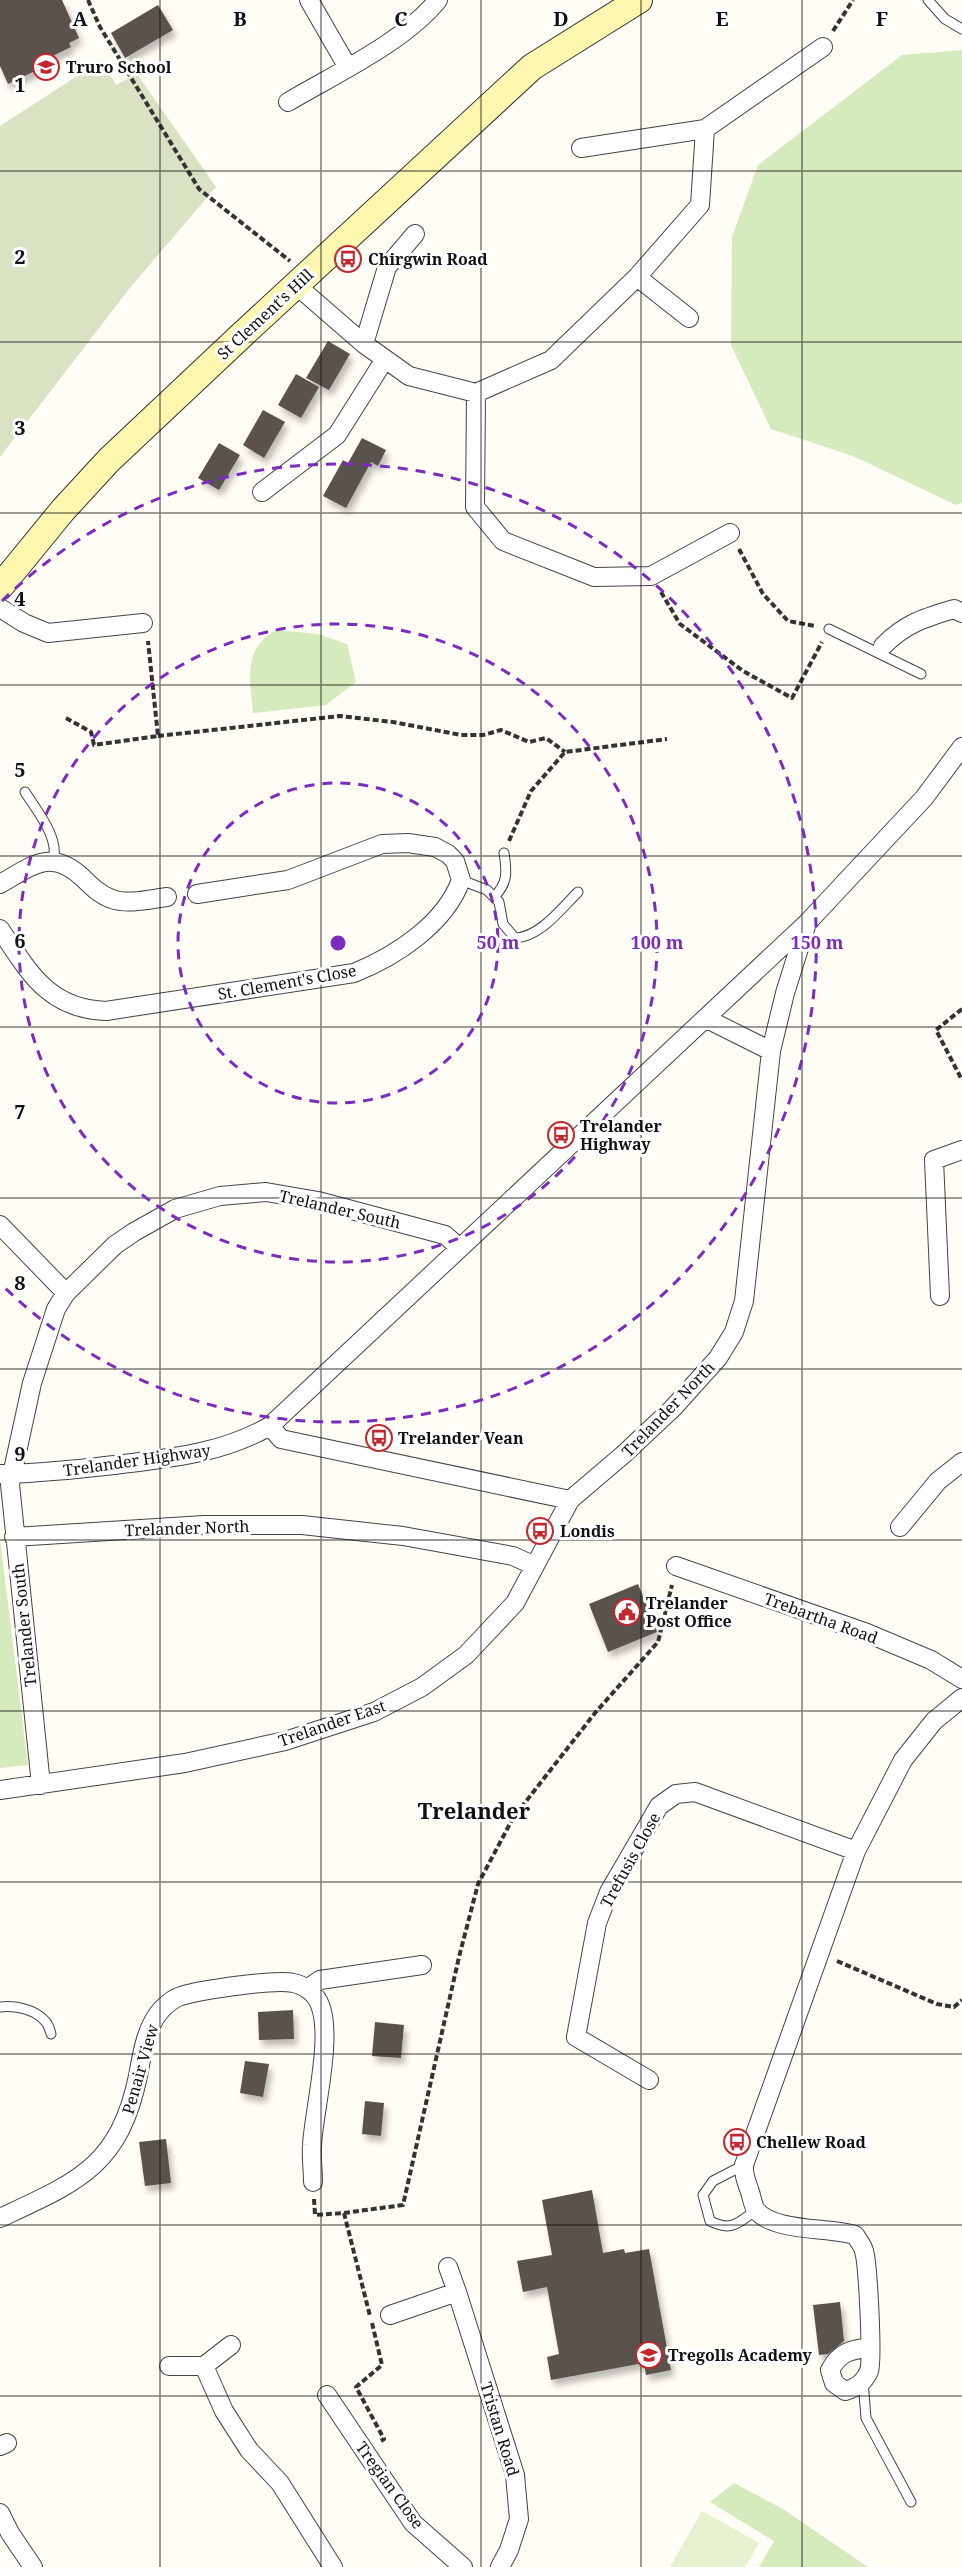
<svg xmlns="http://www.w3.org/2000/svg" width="962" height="2567" viewBox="0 0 962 2567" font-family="'Noto Serif',serif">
	<defs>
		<filter id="shadow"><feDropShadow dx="3.5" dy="6" stdDeviation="3" flood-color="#0004"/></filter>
	</defs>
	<rect width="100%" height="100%" fill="#fffdf5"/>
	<path fill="#d5ebbd" d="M962,50V503L956,505L853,456L771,429L731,345L732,237L758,165L902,55Z
		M277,630L318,634L347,644L356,682L326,705L253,713C250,681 242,647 277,630Z
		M0,1539L28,1765L0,1768Z
		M734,2483L783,2509L868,2567H759L774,2541L710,2502Z"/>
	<path fill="#d9e3c4" d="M102,60L116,85L137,74L216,187L129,289L0,457V126Z"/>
	<path fill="#e6f2cf" d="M702,2511L759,2543L745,2567H670Z"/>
	<path fill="#5a524d" filter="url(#shadow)" d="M0,0H62L79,38L69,43L71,47L34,65L37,70L8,84L0,66Z
		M158,5L173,30L125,58L111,33Z
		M328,341L350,354L329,390L306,378Z
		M296,374L319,387L301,418L278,405Z
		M263,410L285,422L264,458L243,445Z
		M362,438L386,450L378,466L371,462L346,508L323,496L343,460L348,463Z
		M219,443L240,455L219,490L198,478Z
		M638,1584L657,1632L608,1652L589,1604Z
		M293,2010L294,2039L259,2040L258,2012Z
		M375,2022L404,2025L401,2058L372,2056Z
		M245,2061L269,2064L263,2097L240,2093Z
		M365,2101L384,2103L381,2136L362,2134Z
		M166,2139L171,2183L145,2186L139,2142Z
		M592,2190L603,2253L624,2249L625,2253L649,2249L671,2370L646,2375L644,2363L551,2380L547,2357L559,2354L547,2287L523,2292L517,2261L552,2255L542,2200Z
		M840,2302L844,2341L828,2354L819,2355L813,2305Z"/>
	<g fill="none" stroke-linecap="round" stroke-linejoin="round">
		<defs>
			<path id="lane" d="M928,0L945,19L962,29
				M829,629L921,674
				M25,792C37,811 60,838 53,861
				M461,880L487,890L499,902L503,924L515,938C540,937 561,909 578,892
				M494,897C508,883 507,872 504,853
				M0,2007C14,2005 35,2009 45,2021C48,2024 50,2030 51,2034
				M744,2165L713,2181L703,2195L710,2221C732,2232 738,2223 756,2210
				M863,2381L866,2418L911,2502"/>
			<path id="street" d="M309,0L347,66
				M288,102C335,74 404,42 438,0
				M581,148L705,129
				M637,277L689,318
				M296,285L364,344L409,376L476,393L551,360L637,277L700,205L705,129L823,47
				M364,344L387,267L415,234
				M476,393L475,507L503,541L594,577L651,576L730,533
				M262,492L337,435L385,359
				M0,608L24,623L48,633L143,623
				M883,646C906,623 924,618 954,609L962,613
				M0,884C32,866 50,848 82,877C91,886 100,895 112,899C128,905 151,899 167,897
				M0,929C29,972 48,1009 106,1011L354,973C396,956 445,924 461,880L455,861L448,854L435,847L408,843L382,844L288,880L197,894
				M707,1019L771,1051
				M0,1225L66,1293
				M940,1296L934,1160L962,1150
				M270,1426L281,1439L570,1500
				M0,1474C38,1474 77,1469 115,1465C170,1458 221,1454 270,1426L807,923L924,798L962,747
				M900,1527L938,1481L962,1462
				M14,1537L204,1525H302L403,1536L513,1556L535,1566
				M676,1566L867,1633L931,1660L962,1679
				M41,1785L10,1484L32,1383L56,1309L66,1293L115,1245L134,1232L175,1209L220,1196L266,1192L318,1201L445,1235L460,1248
				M0,1790L185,1763L285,1741L374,1712L422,1687L466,1655L515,1603L570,1500L624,1454L673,1408L718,1358L734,1332L744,1301L771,1051L785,993L807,923
				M307,1989L320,1980L422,1965
				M649,2080L576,2037L597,1923L609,1892L659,1806L676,1794L695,1792L856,1851
				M0,2218C77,2182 119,2167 138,2076C142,2054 146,2026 162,2009C167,2004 174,1998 181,1996C200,1990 274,1979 293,1983C305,1985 316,1994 320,2005C333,2037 314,2110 312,2145C311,2157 313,2170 313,2182
				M448,2267L457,2292
				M390,2315L457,2292L515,2475L519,2519L509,2550L500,2567
				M870,2347C850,2350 840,2352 830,2370L834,2383L845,2391C856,2388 864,2383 869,2371C873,2362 868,2264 864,2251C863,2246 858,2240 855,2235C829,2227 773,2232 756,2210C753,2206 752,2198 750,2192C747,2183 743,2175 744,2165L856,1851L903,1760L934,1721L962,1698
				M169,2366H204L231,2345
				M204,2366L224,2411L249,2450L280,2483L333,2567
				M327,2395L413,2523L463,2567
				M0,2446L7,2443
				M0,2513L10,2533L33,2567"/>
			<path id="secondary" d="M0,587L63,510L109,460L244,333L532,67L639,0"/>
		</defs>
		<use href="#lane" stroke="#444" stroke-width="11"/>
		<use href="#street" stroke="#444" stroke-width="20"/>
		<use href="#secondary" stroke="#333" stroke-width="28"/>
		<path stroke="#333" stroke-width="4" stroke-dasharray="6 3" stroke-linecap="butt" d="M88,0L100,27L199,189L290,261
			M833,31L853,0
			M739,549L763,594L788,621L815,626
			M661,592L680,624L743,671L792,698L822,642
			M66,718L91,732L94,745L158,736L148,641
			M158,736L340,716L393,722L461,735H483L501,730L529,742L546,738L565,752
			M509,841L531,791L565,752L667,739
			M962,1009L936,1030L962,1080
			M837,1961L937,2004L954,2007L962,2000
			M314,2199L315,2215L344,2213L370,2316
			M344,2213L403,2205L459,1957L478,1884L513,1818L595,1713L658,1642L672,1585
			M372,2323L382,2365L356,2387L384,2439L381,2441"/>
		<use href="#lane" stroke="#fff" stroke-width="9"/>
		<use href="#street" stroke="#fff" stroke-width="18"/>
		<use href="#secondary" stroke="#fff6b0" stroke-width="26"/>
	</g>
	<path fill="none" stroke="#111" stroke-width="1.5" stroke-opacity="0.55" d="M160,0V2567M321,0V2567M481,0V2567M641,0V2567M802,0V2567M0,171H962M0,342H962M0,513H962M0,685H962M0,856H962M0,1027H962M0,1198H962M0,1369H962M0,1540H962M0,1711H962M0,1882H962M0,2054H962M0,2225H962M0,2396H962"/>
	<g fill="none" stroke="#7b2cbf" stroke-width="3" stroke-dasharray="10 8">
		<circle cx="338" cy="943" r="160"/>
		<circle cx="338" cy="943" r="319"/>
		<path d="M2 601A479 479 0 1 1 2 1285"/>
	</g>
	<defs>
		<symbol id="school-ring" viewBox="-11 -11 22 22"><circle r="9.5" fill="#fff" stroke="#c4262e" stroke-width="1.5"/><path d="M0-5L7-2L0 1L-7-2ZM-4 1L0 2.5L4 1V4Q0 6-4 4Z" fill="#c4262e"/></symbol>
		<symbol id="bus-ring" viewBox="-11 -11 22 22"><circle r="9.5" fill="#fff" stroke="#c4262e" stroke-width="1.5"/><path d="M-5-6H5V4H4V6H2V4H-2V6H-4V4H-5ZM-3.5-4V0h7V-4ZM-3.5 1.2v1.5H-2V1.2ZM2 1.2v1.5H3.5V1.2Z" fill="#c4262e"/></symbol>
		<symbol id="civic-ring" viewBox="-11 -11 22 22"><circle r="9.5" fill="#fff" stroke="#c4262e" stroke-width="1.5"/><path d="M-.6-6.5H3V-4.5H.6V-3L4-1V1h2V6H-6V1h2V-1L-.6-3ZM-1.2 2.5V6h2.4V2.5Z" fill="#c4262e"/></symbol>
	</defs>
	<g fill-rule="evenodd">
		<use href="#school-ring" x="31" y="52" width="30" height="30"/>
		<use href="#bus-ring" x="333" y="244" width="30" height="30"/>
		<use href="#bus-ring" x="546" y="1120" width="30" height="30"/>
		<use href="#bus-ring" x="364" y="1423" width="30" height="30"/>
		<use href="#bus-ring" x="525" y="1516" width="30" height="30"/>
		<use href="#civic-ring" x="612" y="1597" width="30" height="30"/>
		<use href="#bus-ring" x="722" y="2127" width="30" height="30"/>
		<use href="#school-ring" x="634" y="2340" width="30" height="30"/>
	</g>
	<g text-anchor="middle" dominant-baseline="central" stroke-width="6" stroke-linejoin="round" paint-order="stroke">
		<g font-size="16" font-weight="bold" fill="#111" stroke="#fff" text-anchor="start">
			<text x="66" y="67">Truro School</text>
			<text x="368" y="259">Chirgwin Road</text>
			<text x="580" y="1126">Trelander<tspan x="580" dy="18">Highway</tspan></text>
			<text x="398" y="1438">Trelander Vean</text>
			<text x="560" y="1531">Londis</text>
			<text x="646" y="1603">Trelander<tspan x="646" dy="18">Post Office</tspan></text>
			<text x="756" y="2142">Chellew Road</text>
			<text x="668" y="2355">Tregolls Academy</text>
		</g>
		<g font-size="16" fill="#111" stroke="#fff">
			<text transform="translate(265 314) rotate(-43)">St Clement's Hill</text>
			<text transform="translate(287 982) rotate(-10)">St. Clement's Close</text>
			<text transform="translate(340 1209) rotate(13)">Trelander South</text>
			<text transform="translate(668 1409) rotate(-46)">Trelander North</text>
			<text transform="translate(137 1460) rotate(-8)">Trelander Highway</text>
			<text transform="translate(187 1528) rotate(-2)">Trelander North</text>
			<text transform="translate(821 1618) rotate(20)">Trebartha Road</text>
			<text transform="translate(24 1625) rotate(-96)">Trelander South</text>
			<text transform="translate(332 1723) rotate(-19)">Trelander East</text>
			<text transform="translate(630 1860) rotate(-61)">Trefusis Close</text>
			<text transform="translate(140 2069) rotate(-74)">Penair View</text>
			<text transform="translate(500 2429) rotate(73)">Tristan Road</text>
			<text transform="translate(390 2485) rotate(54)">Tregian Close</text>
		</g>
		<g font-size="22" font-weight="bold" fill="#111" stroke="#fff">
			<text x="474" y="1810">Trelander</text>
		</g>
	</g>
	<g font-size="20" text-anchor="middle" font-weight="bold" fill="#111" stroke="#fff" stroke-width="6" stroke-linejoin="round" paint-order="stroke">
		<text x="80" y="26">A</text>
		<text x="240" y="26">B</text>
		<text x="401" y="26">C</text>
		<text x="561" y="26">D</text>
		<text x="722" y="26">E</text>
		<text x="882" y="26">F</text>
		<text x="20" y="92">1</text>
		<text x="20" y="264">2</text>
		<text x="20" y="435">3</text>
		<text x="20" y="606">4</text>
		<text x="20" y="777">5</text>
		<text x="20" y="948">6</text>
		<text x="20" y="1119">7</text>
		<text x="20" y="1290">8</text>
		<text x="20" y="1461">9</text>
	</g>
	<circle cx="338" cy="943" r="9" fill="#7b2cbf" stroke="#fff" stroke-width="3"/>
	<g font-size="18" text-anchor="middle" font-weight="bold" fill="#7b2cbf" stroke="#fff" stroke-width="6" stroke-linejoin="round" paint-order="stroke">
		<text x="498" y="949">50 m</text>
		<text x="657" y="949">100 m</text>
		<text x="817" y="949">150 m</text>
	</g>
</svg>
